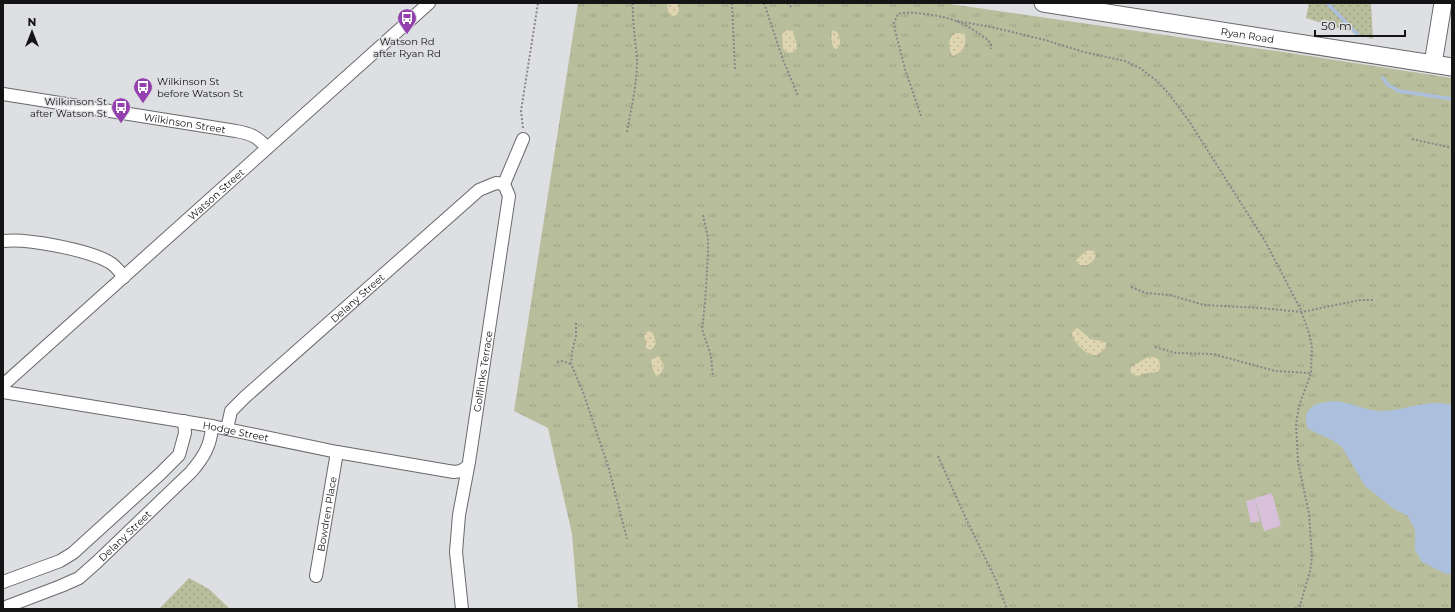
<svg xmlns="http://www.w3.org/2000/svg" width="1455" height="612" viewBox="0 0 1455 612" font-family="Montserrat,sans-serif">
	<defs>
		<pattern id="grass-tufts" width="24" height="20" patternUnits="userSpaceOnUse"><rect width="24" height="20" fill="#b8bd9c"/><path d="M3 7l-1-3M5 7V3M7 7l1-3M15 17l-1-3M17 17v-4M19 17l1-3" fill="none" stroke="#9da286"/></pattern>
		<pattern id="sand-dots" width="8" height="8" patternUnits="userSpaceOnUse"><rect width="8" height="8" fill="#dfd6b1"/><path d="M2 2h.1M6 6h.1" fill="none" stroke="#beb797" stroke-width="1.8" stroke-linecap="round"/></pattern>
		<pattern id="park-dots" width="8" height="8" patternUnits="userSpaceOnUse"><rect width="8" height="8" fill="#b8bd9c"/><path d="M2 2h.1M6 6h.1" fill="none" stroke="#9da286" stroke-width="1.8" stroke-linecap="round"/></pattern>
	</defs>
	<rect width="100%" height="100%" fill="#dedfe2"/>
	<path fill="url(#grass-tufts)" d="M578,3H943L1290,53L1452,78V609H578L572,534L548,428L514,411Z"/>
	<path fill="url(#sand-dots)" d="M667,3H678L679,11L677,15L673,16L669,14Z
		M787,30L793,31L797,45L796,50C792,54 786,53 783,49L782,34Z
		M833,30L838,33C840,39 842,45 836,49L833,47C832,42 830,35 833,30Z
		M956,33H964C967,40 965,47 961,52L953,56C947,50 948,36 956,33Z
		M1088,250L1094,251C1098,257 1093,262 1087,265H1080L1076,261L1077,259Z
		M1078,328L1090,339L1102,341L1106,343V347L1098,355C1088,357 1074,344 1072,334L1073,330Z
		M649,331L653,333L656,344L654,347L650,350L646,348V341L644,337L645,333Z
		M659,356L664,366L662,372L657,376C654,374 650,363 652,359Z
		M1148,357C1158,356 1162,361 1159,371C1155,373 1153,372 1149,373C1142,373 1139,378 1132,374L1130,370L1131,367Z"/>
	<path fill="url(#park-dots)" d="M1309,3H1371L1373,39L1306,18Z
		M189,578L209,589L230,609H159Z"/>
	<path fill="#acc0dd" d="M1336,401C1351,402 1365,411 1381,411C1405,411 1428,398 1452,405V574H1446L1422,562L1415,550V530L1408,516L1394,509L1365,486L1342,447L1332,440L1308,429C1300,406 1318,402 1336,401Z"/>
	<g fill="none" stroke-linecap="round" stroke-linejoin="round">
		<path stroke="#acc0dd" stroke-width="3.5" d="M1327,3L1358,35
			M1383,78L1388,85L1399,91L1452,99"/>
	</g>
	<path fill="#d8c0db" d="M1272,493L1281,526L1264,531L1255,498Z
		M1255,499L1260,521L1251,523L1246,501Z"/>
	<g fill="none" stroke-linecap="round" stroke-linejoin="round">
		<defs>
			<g id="street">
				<path id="s1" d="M3,94L236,131C251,134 257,136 267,148"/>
				<path d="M3,241C27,238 88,250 109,262C115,265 120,272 124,277"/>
				<path id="s2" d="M3,385L429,3"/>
				<path id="s3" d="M3,392L212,426L337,452L454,472L461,471L467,467"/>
				<path id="s4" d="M227,429L231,411L245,397L479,190L496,183L504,184"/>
				<path id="s5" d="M316,576L337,452"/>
				<path d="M3,582L60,561L73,553L161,473L179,455L185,433L184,421"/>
				<path id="s6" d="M3,608L61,586L79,578L97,562L191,472C203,458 211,446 212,426"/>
				<path id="s7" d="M462,609L456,552L459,515L469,462L509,196L504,184L523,139"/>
			</g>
			<g id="secondary">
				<path id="s8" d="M1043,3L1452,67"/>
				<path d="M1433,64L1443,3"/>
			</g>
		</defs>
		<use href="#street" stroke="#68696b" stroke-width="14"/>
		<use href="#secondary" stroke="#68696b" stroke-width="19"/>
		<path stroke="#878789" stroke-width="2" stroke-dasharray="2 2" stroke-linecap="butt" d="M732,3L735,70
			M764,3L782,57L798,96
			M787,3L791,7
			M957,21L991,27L1045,40L1084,52L1125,61L1140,68L1157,81L1169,94L1189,121L1265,241L1300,308L1308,330L1312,346L1311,373L1299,406L1296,424L1298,462L1309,514L1312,557L1310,571L1299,609
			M921,116L905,69L895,30L894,23L898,14C909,10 944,16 956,21C967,25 978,33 988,40L991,44V49
			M523,128L521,111L538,3
			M627,132C631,109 637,85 637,61C636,42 632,23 633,3
			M1412,139L1452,148
			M703,215L708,238V254L705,304L702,329L711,356L713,377
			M1131,287L1146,293L1170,295L1204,305L1261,308L1302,312L1360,300H1373
			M576,323V336L572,352L571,364L583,392L609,469L627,539
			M1155,347L1176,353L1213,354L1275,371L1310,373
			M557,362L562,361L571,364
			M938,456L968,523L996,580L1007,609
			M1295,609L1300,605"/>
		<use href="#street" stroke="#fff" stroke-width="12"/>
		<use href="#secondary" stroke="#fff" stroke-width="17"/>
	</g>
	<defs>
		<symbol id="bus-pin" viewBox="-11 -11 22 30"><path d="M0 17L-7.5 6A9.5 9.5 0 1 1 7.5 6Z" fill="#9440ae" stroke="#dedfe2"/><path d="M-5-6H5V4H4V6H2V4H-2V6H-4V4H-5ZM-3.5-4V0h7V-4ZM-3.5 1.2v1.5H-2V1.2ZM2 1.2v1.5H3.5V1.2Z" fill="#fff"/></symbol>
	</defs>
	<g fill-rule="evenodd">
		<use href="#bus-pin" x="396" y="7" width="22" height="30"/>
		<use href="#bus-pin" x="132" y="76" width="22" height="30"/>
		<use href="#bus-pin" x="110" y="96" width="22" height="30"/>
	</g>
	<g text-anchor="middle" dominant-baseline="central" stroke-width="3" stroke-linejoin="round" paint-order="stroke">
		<g font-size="10" fill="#141415" stroke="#dedfe2">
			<text stroke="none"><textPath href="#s8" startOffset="207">Ryan Road</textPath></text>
			<text stroke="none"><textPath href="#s1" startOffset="184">Wilkinson Street</textPath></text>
			<text stroke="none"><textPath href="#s2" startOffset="286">Watson Street</textPath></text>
			<text stroke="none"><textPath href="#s4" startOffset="188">Delany Street</textPath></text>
			<text stroke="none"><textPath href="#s7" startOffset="240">Golflinks Terrace</textPath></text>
			<text stroke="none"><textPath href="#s3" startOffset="236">Hodge Street</textPath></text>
			<text stroke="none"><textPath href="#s5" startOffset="63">Bowdren Place</textPath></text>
			<text stroke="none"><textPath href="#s6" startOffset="144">Delany Street</textPath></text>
		</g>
		<g font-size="10" fill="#141415" stroke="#dedfe2">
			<text x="407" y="41">Watson Rd<tspan x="407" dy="12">after Ryan Rd</tspan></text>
			<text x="157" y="81" text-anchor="start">Wilkinson St<tspan x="157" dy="12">before Watson St</tspan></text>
			<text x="107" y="101" text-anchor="end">Wilkinson St<tspan x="107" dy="12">after Watson St</tspan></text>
		</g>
	</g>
	<rect width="1455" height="612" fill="none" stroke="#141415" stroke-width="8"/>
	<g transform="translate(32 32)" stroke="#dedfe2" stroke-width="3" paint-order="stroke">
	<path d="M0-3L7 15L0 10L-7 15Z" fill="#141415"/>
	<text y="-6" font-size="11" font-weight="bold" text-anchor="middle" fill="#141415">N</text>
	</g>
	<path d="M1315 30v6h90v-6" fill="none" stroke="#141415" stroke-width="2"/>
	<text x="1321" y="30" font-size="12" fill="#141415" stroke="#dedfe2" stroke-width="3" paint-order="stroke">50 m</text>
</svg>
